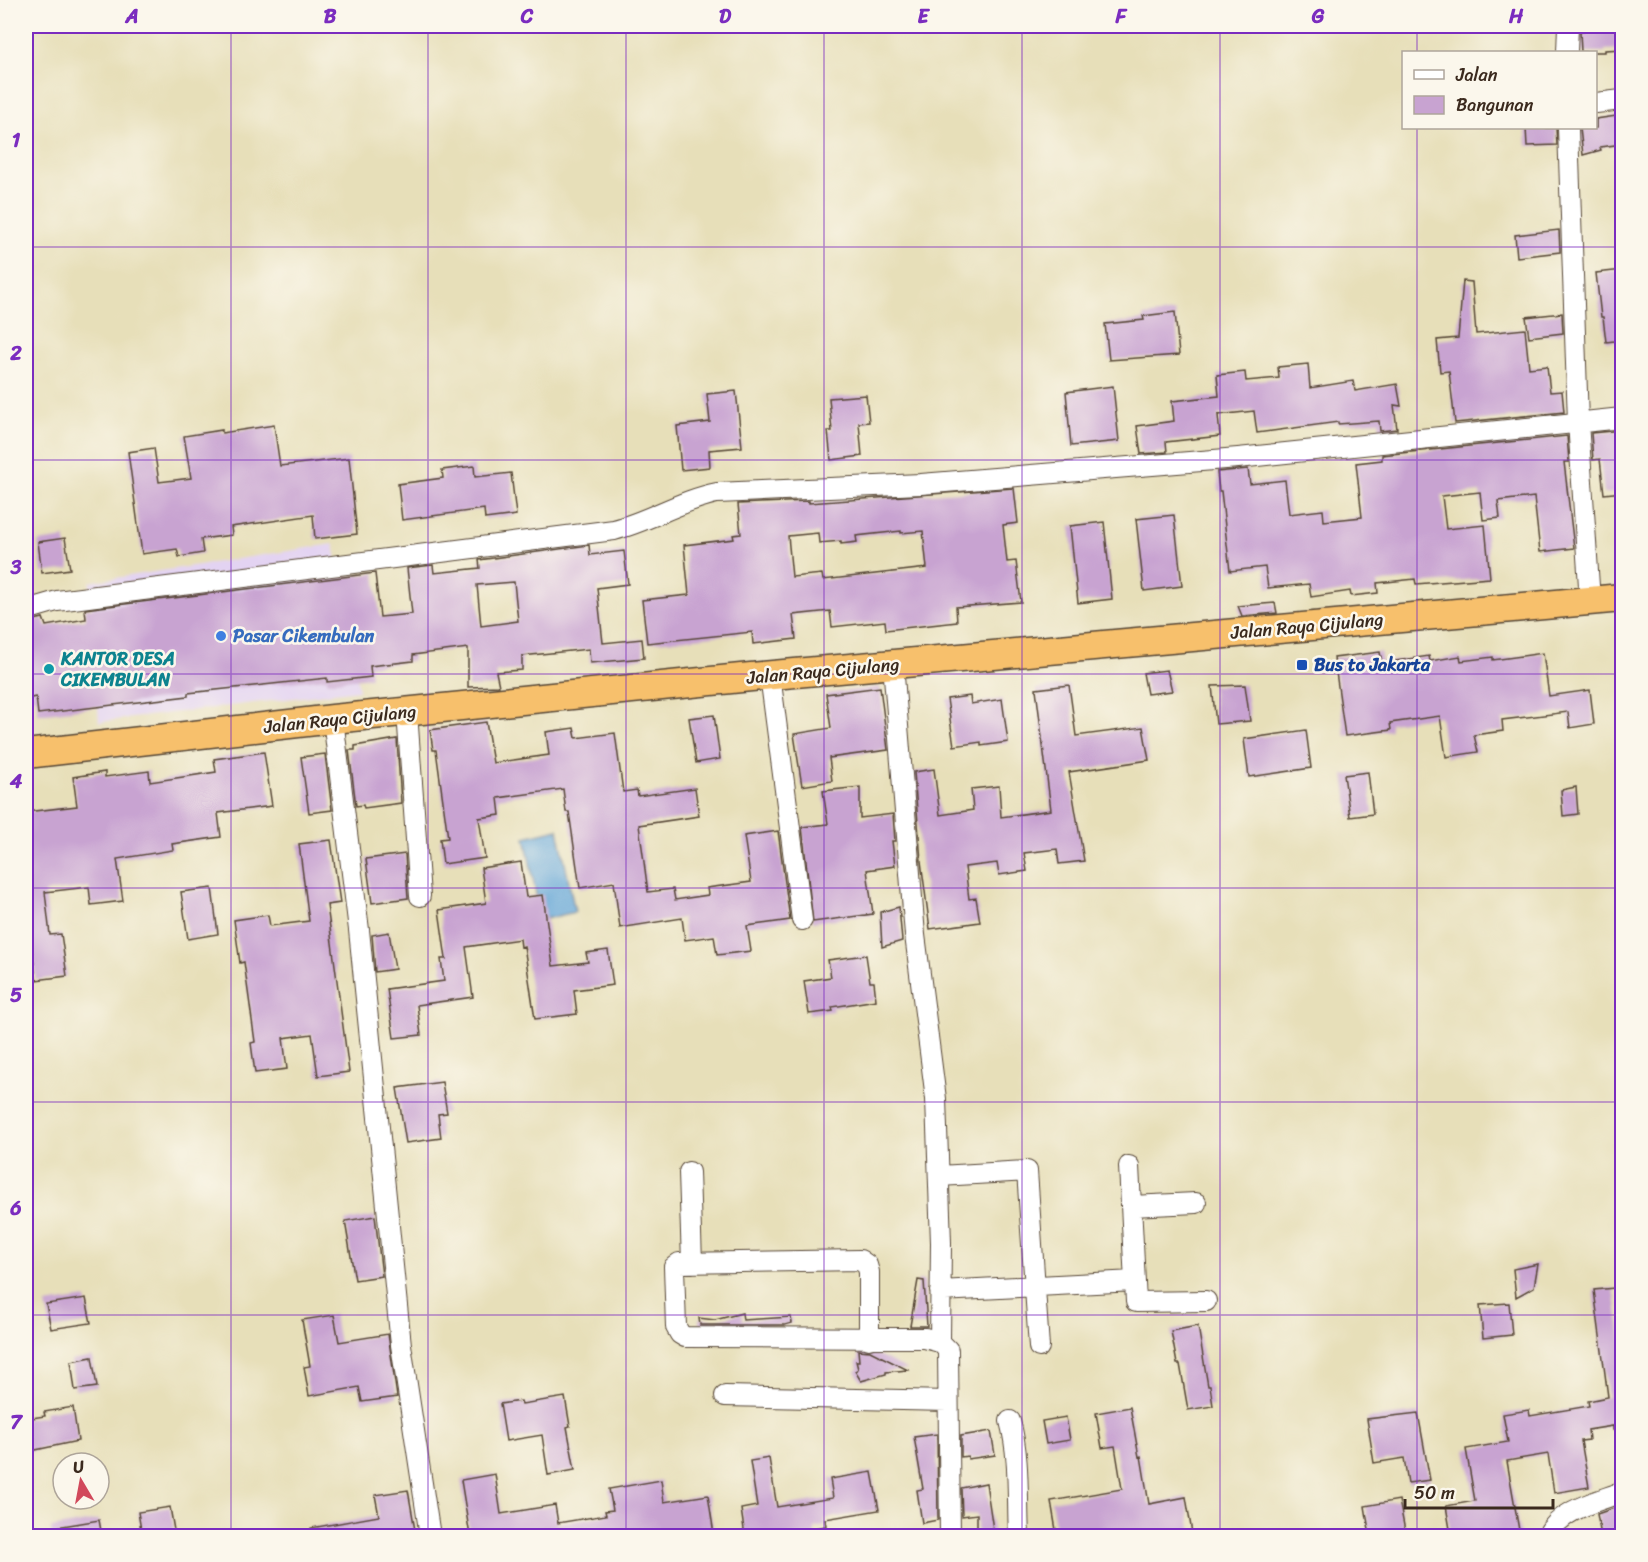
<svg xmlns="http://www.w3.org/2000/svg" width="1648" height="1562" viewBox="0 0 1648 1562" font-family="Sriracha,sans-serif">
	<rect width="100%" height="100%" fill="#fbf7ec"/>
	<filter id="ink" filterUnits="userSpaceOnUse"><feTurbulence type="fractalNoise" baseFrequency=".0167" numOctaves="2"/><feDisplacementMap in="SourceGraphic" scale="12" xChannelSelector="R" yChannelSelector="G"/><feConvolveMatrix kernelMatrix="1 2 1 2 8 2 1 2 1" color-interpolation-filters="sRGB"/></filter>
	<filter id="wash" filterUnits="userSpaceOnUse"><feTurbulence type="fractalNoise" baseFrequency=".008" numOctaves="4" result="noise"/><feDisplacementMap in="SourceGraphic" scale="24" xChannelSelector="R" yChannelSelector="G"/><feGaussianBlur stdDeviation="1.35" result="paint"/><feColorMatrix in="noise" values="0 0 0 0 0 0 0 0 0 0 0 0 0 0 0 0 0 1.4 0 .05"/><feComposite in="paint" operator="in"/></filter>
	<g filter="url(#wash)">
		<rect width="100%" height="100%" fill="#e7dfb9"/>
		<path fill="#e3d3f2" d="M334,544L359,690L99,722L90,582Z"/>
		<path fill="#63a6d7" stroke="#4f687a" stroke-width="1.5" d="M558,829L575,912L541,920L525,837Z"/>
		<g id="blocks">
			<path fill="#c8a3d1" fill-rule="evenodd" d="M1623,28V49L1605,50V52H1581L1580,31Z
				M1623,115V144L1600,147L1601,150L1583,155L1580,128H1596V119Z
				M1526,128H1556L1557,145L1527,146Z
				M1559,230L1560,252L1517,257L1515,235Z
				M1623,270V340L1606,342L1603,317H1601L1596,273Z
				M1463,281L1472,282L1476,334L1525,329L1529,368L1547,366L1550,392L1562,391L1564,412L1455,423L1449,371L1440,372L1437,340L1458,338Z
				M1175,312L1179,355L1109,360L1105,324L1144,320L1143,316Z
				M1562,313L1563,333L1529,337L1526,317Z
				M1308,364L1310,388L1353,381L1355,391L1397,384L1401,406L1394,405L1397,429L1380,431L1379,421L1338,424V422L1257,433L1254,411L1218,415L1220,436L1166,442L1167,452L1141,454L1137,426L1174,421L1172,401L1219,396L1217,375L1245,372L1246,381L1279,378L1278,367Z
				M1113,386L1119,441L1071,446L1066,392Z
				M736,391L742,447L709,450L710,467L681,470L677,426L710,422L707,394Z
				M866,395L869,422L859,423L862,456L831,460L828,431H832L829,398Z
				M274,425L280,466L349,458L357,534L315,539L313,515L231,527L232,535L201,539L203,553L179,557L177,549L142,554L128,452L154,448L159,482L191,478L184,436L222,430V433Z
				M1623,430V492L1604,494L1600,459L1593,460L1591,433Z
				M1567,436L1569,462H1564L1574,548L1540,552L1534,497L1498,501L1500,518L1483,520L1480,492L1442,496L1446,529L1485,525L1490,578L1416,584L1415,579L1377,583L1378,593L1351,596L1350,591L1311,597L1309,584L1268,588L1265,567L1230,571L1221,491H1219L1217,472L1248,469L1250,484L1285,480L1289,514L1323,510L1324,521L1362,517L1356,463L1382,460V455Z
				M474,466L475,477L511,473L516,515L485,519L484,509L402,520L398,484L443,478L442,470Z
				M1014,488L1018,523L1003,525L1007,562L1016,561L1021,602L956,607L957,622L886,630L885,621L832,627L830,611L793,615L796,639L753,644L752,632L647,643L642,600L689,595L684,545L734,539L733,535L741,534L738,504L809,501V503ZM901,531V533L923,531L927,568L823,580L822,574L792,577L788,536L818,533L819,543L841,541V544L857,542L856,536Z
				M1174,515L1182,586L1144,591L1136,519Z
				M1104,522L1112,599L1078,603L1070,526Z
				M65,538L70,569L42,573L38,542Z
				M589,545L590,555L624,551L628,584L597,588L603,643L642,639L644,658L590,663L589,649L522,656V670L496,672L499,686L468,687V648L413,655V661L370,666L371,677L327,682V678L188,693V696L38,714L36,697L26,699V622L43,618L46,626L86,619L85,609L375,573L380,617L412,614L407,568L433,565L434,573L480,568L479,560ZM514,582L518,621L481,626L477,585Z
				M1275,603L1277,613L1242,616L1238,606Z
				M1380,652L1382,663L1429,656L1430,661L1460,656L1461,661L1493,657V660L1543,653L1549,696L1590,690L1594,724L1570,728L1568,712L1502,720L1503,731L1474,735L1478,752L1446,757L1440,716L1390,723L1391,730L1345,736L1334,658Z
				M1167,670L1172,691L1147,694L1143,673Z
				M1069,685L1076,736L1143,727L1149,760L1069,772L1084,861L1059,864L1057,849L1024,853L1027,871L999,875L997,863L965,867L969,899L976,898L980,922L930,929L921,861L914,772L934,769L940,815L973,810L971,789L999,786L1001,817L1051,810L1036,689Z
				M1245,685L1250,721L1216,724L1212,686Z
				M880,687L888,750L829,758L832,781L802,786L794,734L831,728L826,694Z
				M970,696L971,704L1002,699L1008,742L981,746V742L954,746L947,699Z
				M714,715L720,759L696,763L689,718Z
				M486,722L493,763L549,755L546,732L574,728L576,738L615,733L623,792L637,790L638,796L695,788L699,816L639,825L648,892L673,889L675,900L708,895L707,888L751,882L744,836L778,831L790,920L747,926L751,951L717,955L714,936L685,940L682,918L620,928L614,882L580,888L569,812H566L563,789L498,798L500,815L479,818L485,858L443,864L440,839L448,838L436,750H433L430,730Z
				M1306,730L1311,768L1249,777L1244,739Z
				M397,739L401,803L364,808L363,805L356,806L349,750H355V746Z
				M264,752L272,806L218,813L221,837L172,844L173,850L117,859L123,901L91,905L89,887L45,892L50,935L61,934L67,976L36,980L28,920H26V812L77,806L73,777L105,772V777L149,771L150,782L216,772L214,759Z
				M325,754L332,810L309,813L301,757Z
				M1368,772L1373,814L1350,817L1344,775Z
				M860,787V818L893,814L895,841H892L895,866L867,870L873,914L813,922L802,827L828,824L823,791Z
				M1576,787L1578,814L1563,816L1561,790Z
				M331,840L340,903L327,905L349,1072L318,1076L312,1034L283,1038L287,1069L255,1073L251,1043L255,1042L244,962L240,963L234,920L268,915L270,926L309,921L299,844Z
				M405,854L408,898L372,903L366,859Z
				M521,862L526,897L543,895L553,966L588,962L586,953L608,950L613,985L574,990L577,1014L535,1019L524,946L521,947L520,939L466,947L473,997L417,1005L421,1035L394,1038L387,989L444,981L441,959H446L439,910L486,903L481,868Z
				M212,888L218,934L188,939L181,892Z
				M899,907L902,941L882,947L880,912Z
				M389,932L395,969L375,972L372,935Z
				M866,955L870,982H874L876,1000L832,1007L833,1011L809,1014L804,981L831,977L828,960Z
				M442,1082L447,1113L438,1114L441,1138L406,1143L397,1088Z
				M375,1216L382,1276L355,1280L345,1221Z
				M1538,1264L1534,1287L1516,1297L1513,1269Z
				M918,1280L924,1281L927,1326H910Z
				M1614,1288L1623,1351V1429L1613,1430V1426L1588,1430L1589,1440L1581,1441L1589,1487L1554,1493L1548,1454L1507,1461L1520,1536H1468L1467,1532L1451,1535L1446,1506L1475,1501L1466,1449L1508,1442L1503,1414L1529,1410L1530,1416L1589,1406L1588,1401L1608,1397L1594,1290Z
				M86,1298L91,1323L51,1329L46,1304Z
				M1509,1303L1512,1335L1483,1338L1480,1305Z
				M742,1313L743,1320L791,1317L792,1323L785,1325H700L699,1318L715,1320Z
				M334,1315L339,1342L388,1334L397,1397L362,1402L359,1387L309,1396L304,1367L310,1366L302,1320Z
				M1198,1326L1208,1386H1210L1213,1406L1188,1410L1180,1364H1177L1171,1331Z
				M858,1350L870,1351L908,1370L886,1372V1374L861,1381L855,1371L858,1369L856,1361H859Z
				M92,1357L97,1387L75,1390L71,1361Z
				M565,1397L570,1426L567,1427L575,1470L548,1475L542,1435L506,1441L500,1404L521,1401L522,1404Z
				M73,1407L78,1441L26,1452V1419L45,1416L44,1412Z
				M1130,1407L1139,1457L1141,1456L1149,1504L1186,1497L1192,1533L1171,1536H1057L1051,1501L1122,1489L1115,1446L1102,1448L1096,1413Z
				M1418,1413L1430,1480L1408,1483L1404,1458L1374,1463L1367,1419Z
				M1066,1417L1070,1440L1046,1444L1042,1421Z
				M991,1431L995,1455L968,1459V1456L961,1457V1436Z
				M937,1434L938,1520L922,1523L917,1490L923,1489L914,1437Z
				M769,1458L777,1507L833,1498L830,1479L872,1472L879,1510L825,1519L826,1526L814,1528L815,1536H745L741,1509L757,1506L750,1461Z
				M495,1474L501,1514L555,1505L558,1523L606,1515L605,1511L613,1510L609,1489L661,1480L664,1502L708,1495L714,1534L701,1536H513L512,1532L489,1536H470L461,1480Z
				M986,1483L994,1536H977V1514L962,1516L961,1488Z
				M408,1490L416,1536H312L311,1528L379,1516L375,1495Z
				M1399,1500L1406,1536H1370L1365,1506Z
				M1623,1505V1536H1601L1597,1514Z
				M170,1507L175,1536H142L138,1512Z
				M99,1520L102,1536H51V1528Z"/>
		</g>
	</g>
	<g filter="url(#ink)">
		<use href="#blocks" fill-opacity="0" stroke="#554535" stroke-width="1.5"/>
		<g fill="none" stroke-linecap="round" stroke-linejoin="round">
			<defs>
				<path id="minor" d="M1567,52L1568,26
					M1596,103L1622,100
					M1568,128L1578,422L1590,601
					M26,610L57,601L614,530C650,521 681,500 717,493L921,484L1238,458L1622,418
					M893,664L915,935L936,1099L941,1243L940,1342
					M770,675L802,920
					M407,712L420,896
					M333,719L359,930L401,1345L430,1536
					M1129,1166L1136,1302L1206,1301
					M689,1172L692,1263
					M939,1176L1027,1171L1039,1347
					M1131,1206L1196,1203
					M940,1291L1134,1281
					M869,1339V1272L867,1265L860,1260L679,1263L674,1267L676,1327L680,1334L685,1337L925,1338L940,1342L948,1350L950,1536
					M725,1396L948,1401
					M1010,1421C1020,1458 1017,1498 1019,1536
					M1547,1536C1561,1509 1596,1502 1622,1492"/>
				<path id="highway" d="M26,754L333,719L751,677L1622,598"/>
			</defs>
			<use href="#minor" stroke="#554535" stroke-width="22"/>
			<use href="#highway" stroke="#554535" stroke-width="31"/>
			<use href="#minor" stroke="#fff" stroke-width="20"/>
			<use href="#highway" stroke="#f7c06c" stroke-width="28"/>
		</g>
	</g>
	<path fill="none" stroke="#7b2cbf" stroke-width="1.5" stroke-opacity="0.55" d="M231,26V1536M428,26V1536M626,26V1536M824,26V1536M1022,26V1536M1220,26V1536M1417,26V52M1417,128V1536M26,247H1622M26,460H1622M26,674H1622M26,888H1622M26,1102H1622M26,1315H1622"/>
	<circle fill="#3f7fe0" stroke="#fbf7ec" stroke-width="2" cx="221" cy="636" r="6"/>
	<rect fill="#1a4fb4" stroke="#fbf7ec" stroke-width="2" x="1296" y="659" width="12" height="12" rx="3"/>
	<circle fill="#0f9aa8" stroke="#fbf7ec" stroke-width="2" cx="49" cy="669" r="6"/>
	<g text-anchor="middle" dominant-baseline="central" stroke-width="5" stroke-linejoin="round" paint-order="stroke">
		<g font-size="18" fill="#3b2a1e" stroke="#fbf7ec">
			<text transform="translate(1307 626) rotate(-5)">Jalan Raya Cijulang</text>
			<text transform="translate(823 671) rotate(-5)">Jalan Raya Cijulang</text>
			<text transform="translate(340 719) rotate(-6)">Jalan Raya Cijulang</text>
		</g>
		<g font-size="18" font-weight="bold" fill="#366cbe" stroke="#fbf7ec" text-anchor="start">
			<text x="233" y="636">Pasar Cikembulan</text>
		</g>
		<g font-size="18" font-weight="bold" fill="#0d838f" stroke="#fbf7ec" text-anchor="start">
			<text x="61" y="659">KANTOR DESA<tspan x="61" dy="21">CIKEMBULAN</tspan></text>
		</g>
		<g font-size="18" font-weight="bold" fill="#164399" stroke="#fbf7ec" text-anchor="start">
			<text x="1314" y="665">Bus to Jakarta</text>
		</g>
	</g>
	<rect width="1648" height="1562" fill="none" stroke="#fbf7ec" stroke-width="66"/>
	<rect x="1402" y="51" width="195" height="78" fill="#fbf7ec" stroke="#aea59a" stroke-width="1.5"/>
	<rect x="1414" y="70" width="30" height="9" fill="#ffffff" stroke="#aea59a" stroke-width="1.5"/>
	<text x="1456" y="81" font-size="18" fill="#3b2a1e">Jalan</text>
	<rect x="1414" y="96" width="30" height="18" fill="#c8a3d1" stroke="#aea59a" stroke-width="1.5"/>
	<text x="1456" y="111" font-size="18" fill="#3b2a1e">Bangunan</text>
	<g transform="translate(81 1481) rotate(350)"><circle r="28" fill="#fbf7ec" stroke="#aea59a" stroke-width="1.5"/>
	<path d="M0-4.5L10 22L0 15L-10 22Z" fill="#d1495b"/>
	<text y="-9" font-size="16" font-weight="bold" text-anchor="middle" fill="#3b2a1e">U</text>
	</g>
	<path d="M1405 1499v9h148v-9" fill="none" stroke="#3b2a1e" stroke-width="3"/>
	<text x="1414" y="1499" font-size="18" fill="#3b2a1e" stroke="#fbf7ec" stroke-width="4.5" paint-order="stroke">50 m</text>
	<rect x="33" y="33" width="1582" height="1496" fill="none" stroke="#7b2cbf" stroke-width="2"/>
	<g font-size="20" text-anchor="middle" font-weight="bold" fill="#7b2cbf">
		<text x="132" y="23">A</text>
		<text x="330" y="23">B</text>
		<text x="527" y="23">C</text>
		<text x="725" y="23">D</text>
		<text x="923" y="23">E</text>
		<text x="1121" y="23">F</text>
		<text x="1318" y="23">G</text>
		<text x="1516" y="23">H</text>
		<text x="16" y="147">1</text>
		<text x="16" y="360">2</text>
		<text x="16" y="574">3</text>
		<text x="16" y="788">4</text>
		<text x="16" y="1002">5</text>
		<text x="16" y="1215">6</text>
		<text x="16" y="1429">7</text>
	</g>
</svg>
